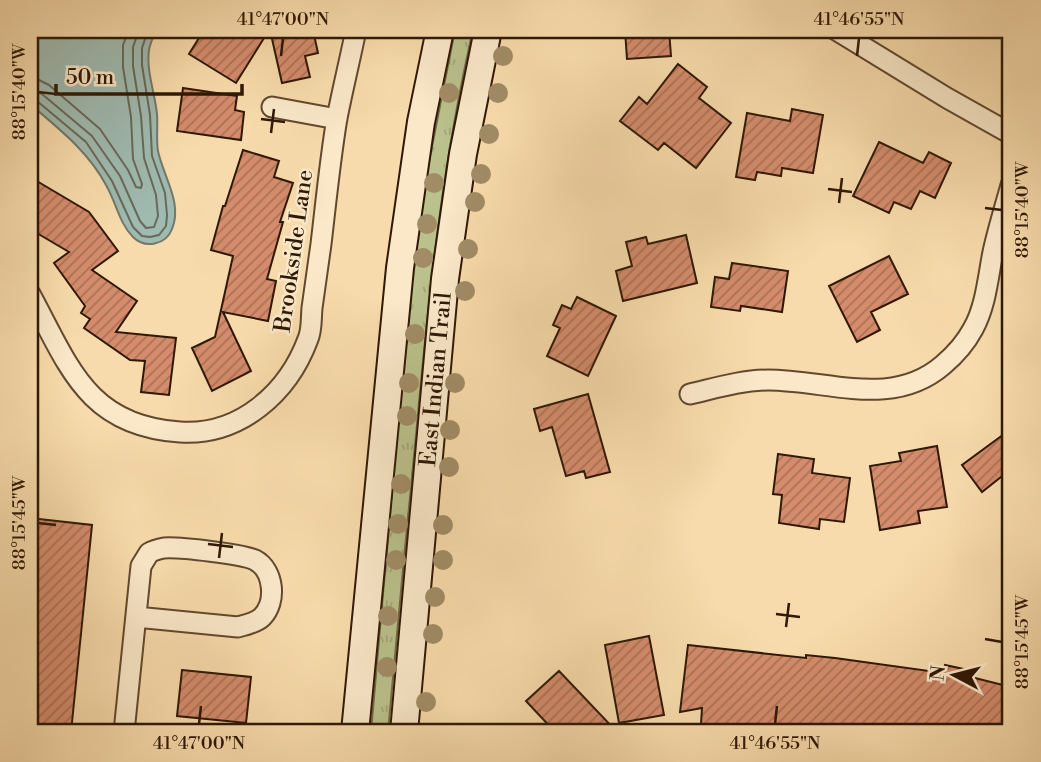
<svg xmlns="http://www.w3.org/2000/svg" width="1041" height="762" viewBox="0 0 1041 762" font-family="'Libre Bodoni',serif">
	<defs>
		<pattern id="grass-tufts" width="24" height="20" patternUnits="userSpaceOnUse" patternTransform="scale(1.75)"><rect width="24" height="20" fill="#bac18c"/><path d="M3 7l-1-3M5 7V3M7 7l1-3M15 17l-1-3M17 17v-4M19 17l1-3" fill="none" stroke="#a0a577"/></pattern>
		<pattern id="building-hatch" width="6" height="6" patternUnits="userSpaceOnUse" patternTransform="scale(1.75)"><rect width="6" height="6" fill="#d48c6c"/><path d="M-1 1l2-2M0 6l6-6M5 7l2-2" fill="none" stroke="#ac7157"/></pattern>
	</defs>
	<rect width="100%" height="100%" fill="#f8dbac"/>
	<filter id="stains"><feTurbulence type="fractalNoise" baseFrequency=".00286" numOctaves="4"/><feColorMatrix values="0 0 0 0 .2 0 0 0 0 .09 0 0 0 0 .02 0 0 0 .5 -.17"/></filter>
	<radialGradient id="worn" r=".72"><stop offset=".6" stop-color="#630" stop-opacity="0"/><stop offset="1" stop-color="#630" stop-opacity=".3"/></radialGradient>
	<path fill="url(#grass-tufts)" stroke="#746c48" stroke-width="2" d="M455,30H473C443,160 429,292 417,425C407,527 397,630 388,732H371L407,318L423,192Z"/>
	<path fill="#9fbab0" stroke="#72796b" stroke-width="2" d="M30,30H155C154,37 150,43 149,50C146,71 155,93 157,114C158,126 156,139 158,151C163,176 183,203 172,229C166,245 145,249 133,237C119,223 116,202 106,185C88,151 59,129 30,104Z"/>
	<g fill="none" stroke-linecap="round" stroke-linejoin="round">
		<path stroke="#67695a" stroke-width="2" d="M30,80H39L49,85L100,129L128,170L136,187L141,188L142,184L133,159L131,117L123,67V45L129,30
			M30,90L42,94L92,136L120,176L140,221L146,228L154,227L158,216L156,195L144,158L141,116L133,66V47L139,30
			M30,99L37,101L86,142L112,181L133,227L142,236L150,237L159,235L166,226L167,215L165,193L152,156L150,115L142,65V48L148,30"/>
	</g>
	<path fill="url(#building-hatch)" stroke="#2f1804" stroke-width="2" d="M204,30H269L236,83L189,54Z
		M270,30H313L318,53L305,56L310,77L282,83Z
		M625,30H669L671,56L627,59Z
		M678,64L707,87L699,98L731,123L696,168L664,143L658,150L620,121L639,97L647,104Z
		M183,88L237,96L235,110L244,112L241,140L177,131Z
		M792,109L823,115L813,173L782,168L781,176L757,172L755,180L736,177L747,113L790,121Z
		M879,142L923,163L929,152L951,163L935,198L920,191L911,209L894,202L889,213L853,196Z
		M243,150L279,161L274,177L293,183L280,222H283L267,279L276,281L268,321L223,312L251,371L212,391L192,348L215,337L233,256L211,250L223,206H225Z
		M30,177L89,212L118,251L92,270L137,301L116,332L176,338L169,395L141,392L145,361L130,360L84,328L90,319L81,313L85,306L54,263L69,252L30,229Z
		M686,235L697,283L623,301L616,271L632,266L626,242L646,237L648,244Z
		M889,256L908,294L871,312L880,330L857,342L829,286Z
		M732,263L788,271L782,312L741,306L740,311L711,307L715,277L729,279Z
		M577,297L616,316L588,376L547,356L560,328L553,325L562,305L571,309Z
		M588,394L610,472L586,478L584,471L566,476L552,427L540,431L534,409Z
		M1011,429V469L982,492L962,465Z
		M937,446L947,507L918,511L920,523L880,530L870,466L901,461L899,453Z
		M778,454L814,459L812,473L850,478L844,522L820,519L819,529L779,523L782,495L773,494Z
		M30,518L92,525L71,732H30Z
		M649,636L664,715L619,723L605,645Z
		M688,645L806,658V655L835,658L943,673L945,665L964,669L963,675L1011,687V732H789L701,724L702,708L680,712Z
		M182,670L251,677L246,723L177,716Z
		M559,671L617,732H555L526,701Z"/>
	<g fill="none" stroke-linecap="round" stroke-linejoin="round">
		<defs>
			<path id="street" d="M836,30L947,98L1011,134
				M272,107L337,119
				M30,294C69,366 87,426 180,432C240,436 288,393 308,339C312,330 311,318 312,308C315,287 318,265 321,244C326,202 330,160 337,118C343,88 350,59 356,30
				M690,394C716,388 742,380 768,380C828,380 892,409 943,365C956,354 965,344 973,329C986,306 988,277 993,252C998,229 1005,207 1011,185
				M124,732L141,566L149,553C154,550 159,549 164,548C180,547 242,554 255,560C274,570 277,602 262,617C256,623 245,625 238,627L136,617"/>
			<g id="secondary">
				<path d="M355,732L400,268L421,122L440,30"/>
				<path id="s1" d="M404,732L445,279L463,154L488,30"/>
			</g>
		</defs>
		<use href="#street" stroke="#61492e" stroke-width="23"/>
		<use href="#secondary" stroke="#2f1804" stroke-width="30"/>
		<use href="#street" stroke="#fae8c9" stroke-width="19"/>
		<use href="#secondary" stroke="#fae8c9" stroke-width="26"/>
	</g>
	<g fill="#a18c66">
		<circle cx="503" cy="56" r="10"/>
		<circle cx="449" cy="93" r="10"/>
		<circle cx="498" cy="93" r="10"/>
		<circle cx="489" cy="134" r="10"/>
		<circle cx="481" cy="174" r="10"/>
		<circle cx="434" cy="183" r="10"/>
		<circle cx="475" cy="202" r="10"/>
		<circle cx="427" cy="224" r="10"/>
		<circle cx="468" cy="249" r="10"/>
		<circle cx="423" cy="258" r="10"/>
		<circle cx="465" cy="291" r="10"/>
		<circle cx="415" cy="334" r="10"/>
		<circle cx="409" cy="383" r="10"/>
		<circle cx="455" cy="383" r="10"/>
		<circle cx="407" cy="416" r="10"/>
		<circle cx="450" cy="430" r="10"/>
		<circle cx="449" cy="467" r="10"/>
		<circle cx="401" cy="484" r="10"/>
		<circle cx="398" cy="524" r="10"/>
		<circle cx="443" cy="525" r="10"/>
		<circle cx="396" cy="560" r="10"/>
		<circle cx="443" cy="560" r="10"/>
		<circle cx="435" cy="597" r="10"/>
		<circle cx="388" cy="616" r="10"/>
		<circle cx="433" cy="634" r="10"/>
		<circle cx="387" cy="667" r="10"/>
		<circle cx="426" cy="702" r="10"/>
	</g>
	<path fill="none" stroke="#2f1804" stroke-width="2.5" d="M281,56L283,38M857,56L859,38M38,92L56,94M261,119L285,122M271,133L274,109M828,189L852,192M839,203L842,178M985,208L1002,210M38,523L56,525M208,544L233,547M219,558L222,533M776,614L800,617M786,627L789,603M985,639L1002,642M199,724L201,706M775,724L777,706"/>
	<g text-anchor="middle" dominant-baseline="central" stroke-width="5" stroke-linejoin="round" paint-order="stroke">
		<g font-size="23" fill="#2f1804" stroke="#fae8c9">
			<text transform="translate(294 251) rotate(-82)">Brookside Lane</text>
			<text stroke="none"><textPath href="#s1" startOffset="354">East Indian Trail</textPath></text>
		</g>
	</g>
	<rect width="1041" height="762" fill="none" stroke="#f8dbac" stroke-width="77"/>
	<g transform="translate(954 675) rotate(277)" stroke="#fae8c9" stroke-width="5" paint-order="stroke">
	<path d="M0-5L12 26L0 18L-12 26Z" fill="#2f1804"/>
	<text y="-10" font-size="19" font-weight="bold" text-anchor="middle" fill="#2f1804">N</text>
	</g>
	<path d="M56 84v10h186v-10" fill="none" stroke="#2f1804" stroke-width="3.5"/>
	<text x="66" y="84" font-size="21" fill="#2f1804" stroke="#fae8c9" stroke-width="5" paint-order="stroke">50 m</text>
	<rect x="38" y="38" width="964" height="686" fill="none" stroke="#2f1804" stroke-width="2.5"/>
	<g font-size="18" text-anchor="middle" fill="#2f1804">
		<text x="283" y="25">41°47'00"N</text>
		<text x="859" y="25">41°46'55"N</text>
		<text transform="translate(19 92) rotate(-90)" y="6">88°15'40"W</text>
		<text transform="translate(1022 210) rotate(-90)" y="6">88°15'40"W</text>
		<text transform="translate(19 523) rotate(-90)" y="6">88°15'45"W</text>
		<text transform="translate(1022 642) rotate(-90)" y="6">88°15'45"W</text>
		<text x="199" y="749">41°47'00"N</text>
		<text x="775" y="749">41°46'55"N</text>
	</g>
	<rect width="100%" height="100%" filter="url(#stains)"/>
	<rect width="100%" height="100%" fill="url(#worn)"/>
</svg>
